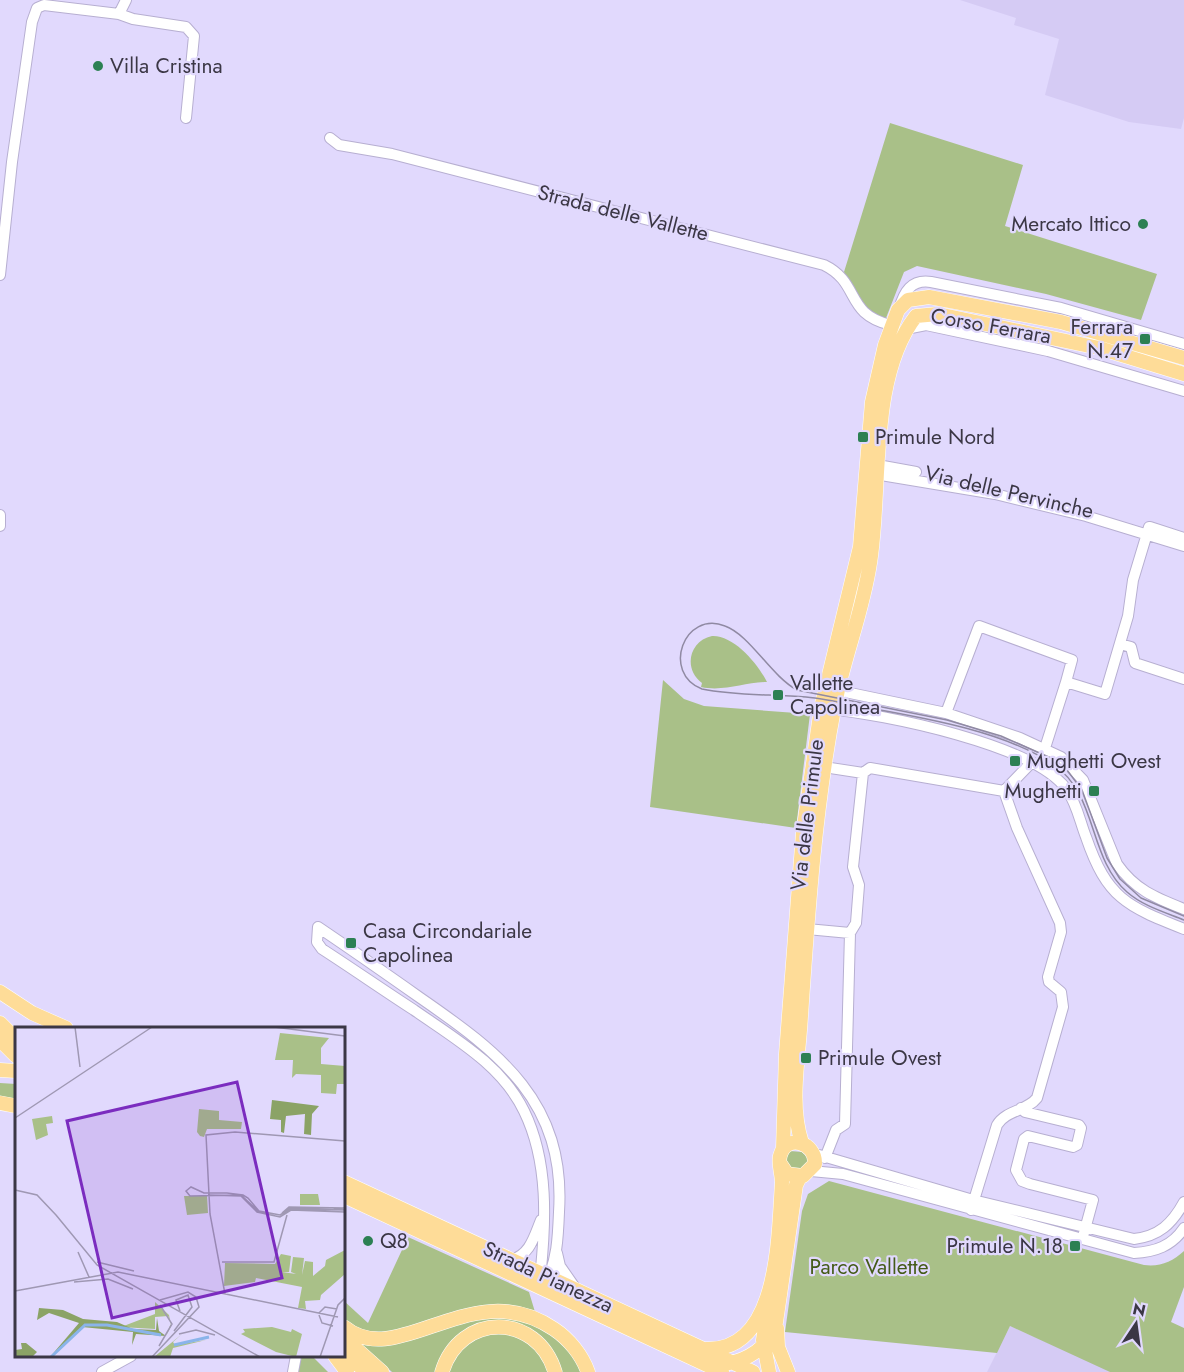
<svg xmlns="http://www.w3.org/2000/svg" width="1184" height="1372" viewBox="0 0 1184 1372" font-family="Jost,sans-serif">
	<rect width="100%" height="100%" fill="#e1d9fd"/>
	<path fill="#d5cbf4" d="M960,0H1184V118L1181,129L1129,122L1045,95L1059,39L1014,25L1016,18Z
		M1010,1326L1104,1368L1110,1372H987Z"/>
	<path fill="#a9c088" d="M890,123L1023,165L1005,226L1157,274L1141,320L1046,294L917,266L904,272L886,318C861,311 853,295 844,272Z
		M712,636C734,635 758,664 767,682C745,682 724,692 701,687L702,683C683,669 689,641 712,636Z
		M663,680L684,699L704,706L810,714L796,828L650,807Z
		M0,1083L16,1084V1099L0,1096Z
		M790,1151L802,1152L808,1158V1166L792,1175L784,1157Z
		M829,1181L1144,1265C1160,1267 1172,1262 1184,1251V1287L1171,1322L1184,1328V1372H1110L1010,1326L997,1353L785,1332L802,1211L808,1194Z
		M408,1237L529,1292L535,1312C516,1307 498,1303 479,1306C433,1314 385,1357 344,1319V1301L368,1323Z
		M475,1316L526,1319L564,1342L584,1372H558L552,1356L491,1323L438,1372H392L356,1340L395,1344Z
		M492,1330C522,1335 537,1343 550,1372H446L466,1342Z
		M299,1356H312L328,1372H296Z"/>
	<g fill="none" stroke-linecap="round" stroke-linejoin="round">
		<defs>
			<path id="minor" d="M119,14L126,0
				M330,138L339,145L392,154L824,265C861,283 844,314 891,325
				M0,275L12,162L32,22L37,8L44,5L119,14L133,19L186,27L194,36L186,118
				M899,309C904,292 911,279 931,282L1061,308L1184,344
				M906,329L926,325L1048,351L1184,391
				M872,464L916,472
				M869,473L995,494L1086,516L1184,546
				M0,515V526
				M1150,527L1184,538
				M1120,644L1131,647L1135,663L1184,679
				M831,689L946,713L1020,738L1061,757L1083,780L1117,864C1135,890 1156,898 1184,909
				M828,709C883,714 1037,745 1067,790C1077,804 1080,822 1086,837C1107,898 1126,906 1184,929
				M946,713L979,626L1072,660L1066,682
				M1045,748L1066,682L1105,694L1128,616L1133,580L1149,527
				M824,767L863,773
				M807,929L850,933
				M1021,1108L1025,1112L1079,1125L1081,1128L1077,1145L1073,1147L1028,1136L1024,1139L1016,1170L1022,1181L1030,1184L1093,1200L1084,1233
				M819,1155L973,1200L1134,1239C1159,1236 1172,1224 1184,1202
				M825,1158L836,1130L845,1124L850,933L856,923L859,885L853,867L863,773L870,768L1004,791L1032,762
				M811,1171L843,1174L1134,1253C1155,1252 1172,1246 1184,1228
				M971,1210L997,1125C1006,1110 1027,1111 1037,1098L1063,1007L1061,992L1049,982L1048,977L1061,932L1060,923L1017,828L1004,791
				M557,1253L560,1266L576,1289
				M511,1260C530,1255 534,1237 541,1220
				M540,1278C546,1223 549,1162 524,1111C502,1065 454,1038 414,1010C383,990 353,969 322,949L317,942L318,927C352,950 385,973 419,997C500,1053 566,1102 559,1212C558,1238 557,1260 546,1283
				M102,1372L131,1356
				M293,1372L296,1356"/>
			<path id="major" d="M0,992L32,1013L66,1028
				M0,1023L16,1039
				M0,1040L16,1056
				M0,1070L16,1071
				M0,1103L16,1106
				M802,1143C789,1105 799,1056 801,1016C808,912 815,807 835,704C844,657 863,611 870,563C882,488 868,378 916,316L938,314L1099,348L1184,374
				M783,1149L786,1054L803,833L821,708L860,547L872,402L885,345L898,310L908,300L929,297L1061,322L1184,358
				M344,1182L753,1372
				M344,1196L722,1372
				M768,1311L763,1340L769,1372
				M344,1327C398,1372 472,1273 554,1329C569,1339 582,1355 588,1372
				M777,1328L778,1347L788,1372
				M344,1338L382,1372
				M706,1349C780,1352 778,1235 782,1183C782,1174 778,1164 780,1156C786,1133 816,1142 815,1164L803,1176L787,1174L781,1165
				M344,1352L366,1372
				M335,1356L347,1372
				M729,1363C747,1360 768,1347 775,1329L796,1185L800,1177
				M442,1372C460,1312 537,1312 555,1372"/>
		</defs>
		<use href="#minor" stroke="#b7afd1" stroke-width="12"/>
		<use href="#major" stroke="#fff" stroke-width="15"/>
		<use href="#minor" stroke="#fff" stroke-width="10"/>
		<use href="#major" stroke="#fedc98" stroke-width="14"/>
		<path stroke="#908aa3" stroke-width="1.5" d="M1184,916L1141,898L1120,879L1107,858L1082,790L1067,770L1051,758L1001,736L947,720L797,690C771,676 750,635 725,626C684,610 661,673 702,689C735,696 772,694 806,697C827,699 848,704 869,708C925,718 1007,732 1054,765C1098,795 1088,858 1127,892C1143,906 1164,912 1184,920"/>
	</g>
	<g fill="#2c8053" stroke="#e1d9fd" stroke-width="2">
		<circle cx="98" cy="66" r="6"/>
		<circle cx="1143" cy="224" r="6"/>
		<rect x="1139" y="333" width="12" height="12" rx="3"/>
		<rect x="857" y="431" width="12" height="12" rx="3"/>
		<rect x="772" y="689" width="12" height="12" rx="3"/>
		<rect x="1009" y="755" width="12" height="12" rx="3"/>
		<rect x="1088" y="785" width="12" height="12" rx="3"/>
		<rect x="345" y="937" width="12" height="12" rx="3"/>
		<rect x="800" y="1052" width="12" height="12" rx="3"/>
		<circle cx="368" cy="1241" r="6"/>
		<rect x="1069" y="1240" width="12" height="12" rx="3"/>
	</g>
	<g text-anchor="middle" dominant-baseline="central" stroke-width="4.5" stroke-linejoin="round" paint-order="stroke">
		<g font-size="21" fill="#3b3745" stroke="#e1d9fd" text-anchor="start">
			<text x="110" y="66">Villa Cristina</text>
			<text x="1131" y="224" text-anchor="end">Mercato Ittico</text>
			<text x="1133" y="327" text-anchor="end">Ferrara<tspan x="1133" dy="24">N.47</tspan></text>
			<text x="875" y="437">Primule Nord</text>
			<text x="790" y="683">Vallette<tspan x="790" dy="24">Capolinea</tspan></text>
			<text x="1027" y="761">Mughetti Ovest</text>
			<text x="1082" y="791" text-anchor="end">Mughetti</text>
			<text x="363" y="931">Casa Circondariale<tspan x="363" dy="24">Capolinea</tspan></text>
			<text x="818" y="1058">Primule Ovest</text>
			<text x="380" y="1241">Q8</text>
			<text x="1063" y="1246" text-anchor="end">Primule N.18</text>
		</g>
		<g font-size="21" fill="#3b3745" stroke="#e1d9fd">
			<text transform="translate(623 213) rotate(14)">Strada delle Vallette</text>
			<text transform="translate(991 326) rotate(10)">Corso Ferrara</text>
			<text transform="translate(1009 492) rotate(13)">Via delle Pervinche</text>
			<text transform="translate(807 815) rotate(-83)">Via delle Primule</text>
			<text transform="translate(548 1277) rotate(25)">Strada Pianezza</text>
		</g>
		<g font-size="21" fill="#445b18" stroke="#e1d9fd">
			<text x="869" y="1267">Parco Vallette</text>
		</g>
	</g>
	<g transform="translate(15 1027)">
		<rect width="330" height="330" fill="#e1d9fd"/>
		<path d="M265,6L314,11L306,21V37L330,39V57H322L321,67L306,66V48L281,47L277,51L278,33H260ZM184,82L204,84V93L227,95L226,102H192L189,110L185,109L182,105ZM37,89L38,96L31,97L33,108L21,113L17,92ZM285,167H303L305,178H285ZM169,169H192L193,186L172,188ZM330,223V247L306,268L305,273L290,274L291,282L283,281L287,260L241,251L240,255L209,259L210,236L260,237L266,227L276,229L274,245H267L281,247L276,245L278,230L289,231L287,248L290,234L298,235V249L310,239L311,233ZM140,275L154,288L156,299L151,309L156,296L153,289L140,290V302L106,300L140,287ZM257,300L276,305L277,302L287,307L281,330L261,325L226,307L230,305L228,302ZM167,307L158,315L160,318L191,313L158,321L155,330H139Z" fill="#a9c088"/>
		<path d="M257,73L304,79L297,87L296,108L289,107L290,87L271,89L269,106L266,105V93L255,92ZM24,281L48,283L68,292L102,295L118,302L141,303L142,291L144,304L151,309L121,307L117,318L118,305L67,300L35,330L64,296L34,286L22,293ZM6,316H11L22,325L17,330H0V323L7,322Z" fill="#8ba366"/>
		<path fill="none" stroke="#8ab4ea" stroke-width="3" d="M159,318L194,310M36,330L70,298H92L146,308"/>
		<path fill="none" stroke="#9f98b3" stroke-width="1.5" d="M60,0L65,40M259,0L330,9M0,91L137,0M0,163L22,168L41,188M193,168L226,169L242,185L265,190L276,183L330,185M330,183L318,181H275L265,188L244,184L233,171L228,168L212,166H189L176,160L171,164L175,169L226,168L243,184L265,188L275,182L330,183M267,186L274,180L330,181M41,188L82,238L245,330M63,225L74,250M82,235L119,244M207,235H259L272,188M59,255L93,252L118,262M0,264L103,245L323,290M210,267L195,187L191,108L220,105L330,114M304,286L310,280L322,282M304,288L307,296L318,299M159,304L177,280L173,268L161,273L165,284M164,307L181,303L200,308M144,319L157,297L145,278M137,330L184,280L181,270L173,265L145,273M305,330L323,278L330,271"/>
		<path fill="#7b2cbf" fill-opacity="0.15" stroke="#7b2cbf" stroke-width="3" d="M222,55L267,251L97,291L52,94Z"/>
		<rect width="330" height="330" fill="none" stroke="#3b3745" stroke-width="3"/>
	</g>
	<g transform="translate(1136 1324) rotate(13)" stroke="#e1d9fd" stroke-width="4.5" paint-order="stroke">
	<path d="M0-4.5L10 22L0 15L-10 22Z" fill="#3b3745"/>
	<text y="-9" font-size="16" font-weight="bold" text-anchor="middle" fill="#3b3745">N</text>
	</g>
</svg>
